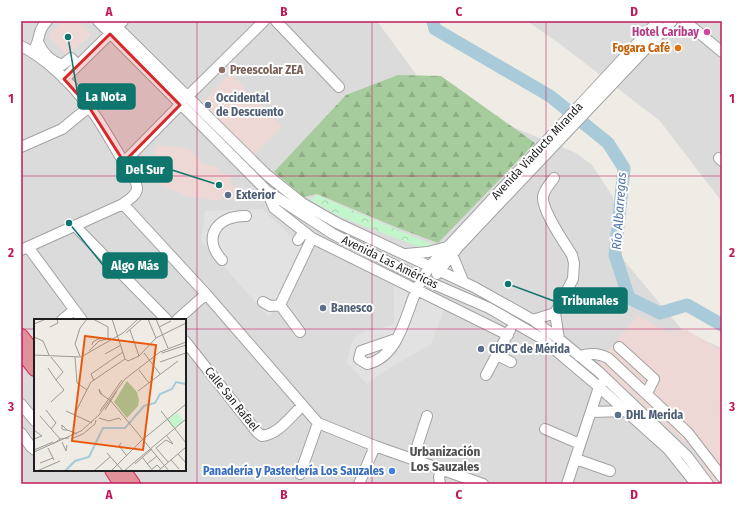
<svg xmlns="http://www.w3.org/2000/svg" width="743" height="505" viewBox="0 0 743 505" font-family="'Fira Sans Condensed',sans-serif">
	<defs>
		<pattern id="forest-firs" width="22" height="20" patternUnits="userSpaceOnUse"><rect width="22" height="20" fill="#a6cb9c"/><path d="M5 1l3.5 6h-7zM16 11l3.5 6h-7z" fill="#8eae86"/></pattern>
		<pattern id="park-crowns" width="20" height="18" patternUnits="userSpaceOnUse"><rect width="20" height="18" fill="#c4f6cd"/><path d="M2 6a3 3 0 1 1 6 0M12 15a3 3 0 1 1 6 0" fill="none" stroke="#a8d2b0"/></pattern>
	</defs>
	<rect width="100%" height="100%" fill="#eeece5"/>
	<path fill="#dcdbdb" fill-rule="evenodd" d="M21,21H377L421,81L503,123L576,153L592,165L613,197L621,257L683,331L722,348V484H21ZM35,320H185V470H35Z
		M527,21H722V202L660,121L560,44Z"/>
	<path fill="#eed8d5" d="M63,21H79L91,35L67,56L48,35Z
		M230,73L282,127L251,158L200,105Z
		M157,145L188,148L202,163L218,168L219,172L229,175L235,190L234,199L222,196L221,201L186,196L161,185L151,174Z
		M638,315L667,332L687,330L722,351V484H715L694,450L598,364Z"/>
	<path fill="url(#forest-firs)" d="M398,75L441,76L535,143L438,243L398,228L317,194L304,197L274,172L346,95Z"/>
	<path fill="url(#park-crowns)" d="M317,195L433,245L422,248L343,218L310,200Z"/>
	<path fill="#e2e2e2" d="M262,209L309,253L269,317L201,241L205,211Z
		M394,285L445,307L431,344L388,369L367,384L347,363L350,348L354,338L365,331L394,325Z"/>
	<g fill="none" stroke-linecap="round" stroke-linejoin="round">
		<path stroke="#a8cad9" stroke-width="13" d="M433,21L435,29L550,96L608,143L624,168L615,255L629,298L660,313L687,305L722,325"/>
		<defs>
			<path id="minor" d="M98,21L267,191L333,234L422,279L489,308L541,338L599,387L668,449L696,484
				M111,21L267,175L302,203L337,223L474,287L533,320L559,339L599,372L687,456L708,484
				M276,21L339,87
				M685,21L722,52
				M38,42C43,54 50,61 62,65L71,58L77,65
				M21,46C47,59 72,84 89,107C101,122 110,140 120,156C124,162 138,182 137,189C136,196 128,200 123,204L21,250
				M35,48C41,36 37,32 47,21
				M64,79L123,21
				M187,97L264,21
				M21,147L62,129L89,107
				M719,158L722,161
				M124,162L180,105
				M554,178C550,184 544,189 543,197C542,211 564,242 572,255L574,263L573,279L555,313L559,339
				M267,191L274,208L312,238L508,335
				M123,204L206,294L318,423L375,446L483,484
				M75,226L167,320
				M298,240L304,232
				M28,247L82,320
				M406,254L428,252L447,247
				M452,254L463,281
				M222,260C201,237 218,215 246,216
				M437,274L458,247L672,21
				M263,302L270,306L280,305
				M280,305L312,238
				M280,305L300,332
				M62,320L74,310
				M177,320L206,294
				M533,320L555,313
				M396,339L361,351L359,359L367,364C399,357 405,316 416,291C420,282 425,274 430,266L658,21
				M185,341L257,432L262,436C279,434 290,417 302,406
				M619,347L654,379L647,393
				M497,355L511,362
				M579,356C591,353 598,353 608,358L688,433L722,477
				M486,375L510,330
				M21,404L35,421
				M591,412L626,411
				M545,429L580,444
				M21,433L31,447L35,450
				M413,459L427,416
				M576,459L610,471
				M300,474L318,423
				M359,484L375,446
				M440,484L439,477L442,469
				M567,484L599,387L603,382"/>
			<path id="highway" d="M21,336L35,354
				M21,351L35,369
				M112,470L121,484
				M123,470L133,484"/>
		</defs>
		<use href="#minor" stroke="#a2a2a2" stroke-width="12"/>
		<use href="#highway" stroke="#cf2f58" stroke-width="16"/>
		<use href="#minor" stroke="#fff" stroke-width="10"/>
		<use href="#highway" stroke="#e19199" stroke-width="14"/>
	</g>
	<path fill="#d62828" fill-opacity="0.2" stroke="#d62828" stroke-width="3" stroke-linejoin="round" d="M110,34L180,105L124,162L89,107L64,79Z"/>
	<path fill="none" stroke="#c2185b" stroke-width="1" stroke-opacity="0.55" d="M197,21V484M372,21V484M546,21V484M21,176H722M21,329H35M185,329H722"/>
	<circle fill="#d1479c" stroke="#fff" stroke-width="1.5" cx="707" cy="32" r="4"/>
	<circle fill="#e8710a" stroke="#fff" stroke-width="1.5" cx="678" cy="48" r="4"/>
	<circle fill="#8d6e63" stroke="#fff" stroke-width="1.5" cx="222" cy="70" r="4"/>
	<g fill="#5c6f8a" stroke="#fff" stroke-width="1.5">
		<circle cx="208" cy="105" r="4"/>
		<circle cx="228" cy="195" r="4"/>
		<circle cx="323" cy="308" r="4"/>
		<circle cx="481" cy="349" r="4"/>
		<circle cx="618" cy="415" r="4"/>
	</g>
	<circle fill="#3f7fe0" stroke="#fff" stroke-width="1.5" cx="392" cy="471" r="4"/>
	<g text-anchor="middle" dominant-baseline="central" stroke-width="4" stroke-linejoin="round" paint-order="stroke">
		<g font-size="12" font-weight="bold" fill="#b23c85" stroke="#fff" text-anchor="end">
			<text x="699" y="32">Hotel Caribay</text>
		</g>
		<g font-size="12" font-weight="bold" fill="#c56008" stroke="#fff" text-anchor="end">
			<text x="670" y="48">Fogara Café</text>
		</g>
		<g font-size="12" font-weight="bold" fill="#785e54" stroke="#fff" text-anchor="start">
			<text x="230" y="70">Preescolar ZEA</text>
		</g>
		<g font-size="12" font-weight="bold" fill="#4e5e75" stroke="#fff" text-anchor="start">
			<text x="216" y="98">Occidental<tspan x="216" dy="14">de Descuento</tspan></text>
			<text x="236" y="195">Exterior</text>
			<text x="331" y="308">Banesco</text>
			<text x="489" y="349">CICPC de Mérida</text>
			<text x="626" y="415">DHL Merida</text>
		</g>
		<g font-size="12" fill="#1e1e1e" stroke="#fff">
			<text transform="translate(537 151) rotate(-47)">Avenida Viaducto Miranda</text>
			<text transform="translate(390 262) rotate(26)">Avenida Las Américas</text>
			<text transform="translate(232 399) rotate(51)">Calle San Rafael</text>
		</g>
		<g font-size="12" font-weight="bold" fill="#366cbe" stroke="#fff" text-anchor="end">
			<text x="384" y="471">Panadería y Pasterlería Los Sauzales</text>
		</g>
		<g font-size="13" font-style="italic" fill="#5174a8" stroke="#fff">
			<text transform="translate(619 211) rotate(-86)">Río Albarregas</text>
		</g>
		<g font-size="13" font-weight="bold" fill="#515151" stroke="#fff">
			<text x="445" y="451">Urbanización<tspan x="445" dy="15">Los Sauzales</tspan></text>
		</g>
	</g>
	<g transform="translate(34 319)">
		<rect width="152" height="152" fill="#eeece5"/>
		<path d="M93,62L103,73L105,81L104,87L93,99L80,83Z" fill="#a6cb9c"/>
		<path d="M143,94L150,102L140,109L133,101Z" fill="#c4f6cd"/>
		<path fill="none" stroke="#a8cad9" stroke-width="2" d="M31,152L41,142L55,138L69,109H91L110,87L121,84L126,75L138,70L142,63L152,65"/>
		<path fill="none" stroke="#9b9a95" stroke-width="1" d="M59,0L74,8V19M78,0L91,40M114,0L122,19M122,0L134,29M0,5L12,0M16,8L24,4L23,0M125,8L137,2M96,11L105,37M92,14L108,0M0,18L9,22L15,36M58,26L59,23L64,20L71,19M55,32L65,22L77,19M110,34L126,55M128,34L152,26M71,35L87,26M0,36L47,38L89,14L104,0M46,37L41,25L46,9L53,0M17,38L29,53L22,61L30,71L17,83M41,38L43,64L53,71M91,40L94,42L105,37L122,19L152,4M126,43L152,34M14,49L22,61M105,51L115,64M60,62L57,55L89,33M104,72L144,42M68,76L65,70L66,74L67,75L77,82L135,152M12,91L22,104L17,110M71,91L83,72M32,92L58,104M66,92L88,61M127,92L152,124M40,96L57,63L91,40M6,97L26,120M65,99L75,102L85,99L87,101M0,111L8,117L0,120M33,111L28,106V110L30,111H33L39,113L43,115M37,120L49,115L61,105L62,101M28,123L32,132L33,126M87,124L85,127L93,137M19,125L26,120L35,119M14,129L20,141M122,129L132,121L139,125L133,117M122,129L134,143M0,131L19,123M0,133L47,112L65,96L91,60L126,33L152,23M73,134L89,152M144,135L152,144M108,138L119,152M137,141L145,150M6,144L19,139M101,145L118,130M113,145L123,137M118,150L123,146L127,150M3,152L26,142M60,152L76,138M77,152L108,121L152,85M90,152L152,100M124,152L152,128"/>
		<path fill="#e8590c" fill-opacity="0.15" stroke="#e8590c" stroke-width="2" d="M51,17L122,26L109,131L38,122Z"/>
		<rect width="152" height="152" fill="none" stroke="#1e1e1e" stroke-width="2"/>
	</g>
	<path fill="none" stroke="#0f766e" stroke-width="1.5" d="M68 37L78 96M219 185L172 170M69 223L103 265M508 284L554 301"/>
	<g fill="#0f766e" stroke="#fff" stroke-width="1.5">
		<circle cx="68" cy="37" r="4"/>
		<circle cx="219" cy="185" r="4"/>
		<circle cx="69" cy="223" r="4"/>
		<circle cx="508" cy="284" r="4"/>
	</g>
	<g fill="#0f766e" stroke="#0f766e" stroke-width="1.5">
		<rect x="78" y="84" width="57" height="25" rx="4"/>
		<rect x="117" y="157" width="55" height="25" rx="4"/>
		<rect x="103" y="253" width="64" height="25" rx="4"/>
		<rect x="554" y="288" width="73" height="25" rx="4"/>
	</g>
	<g font-size="13" text-anchor="middle" font-weight="bold" fill="#fff">
		<text x="106" y="101">La Nota</text>
		<text x="145" y="174">Del Sur</text>
		<text x="135" y="270">Algo Más</text>
		<text x="590" y="305">Tribunales</text>
	</g>
	<rect width="743" height="505" fill="none" stroke="#ffffff" stroke-width="44"/>
	<rect x="22" y="22" width="699" height="461" fill="none" stroke="#c2185b" stroke-width="1.5"/>
	<g font-size="13" text-anchor="middle" font-weight="bold" fill="#c2185b">
		<text x="109" y="16">A</text>
		<text x="284" y="16">B</text>
		<text x="459" y="16">C</text>
		<text x="634" y="16">D</text>
		<text x="11" y="103">1</text>
		<text x="732" y="103">1</text>
		<text x="11" y="257">2</text>
		<text x="732" y="257">2</text>
		<text x="11" y="411">3</text>
		<text x="732" y="411">3</text>
		<text x="109" y="499">A</text>
		<text x="284" y="499">B</text>
		<text x="459" y="499">C</text>
		<text x="634" y="499">D</text>
	</g>
</svg>
